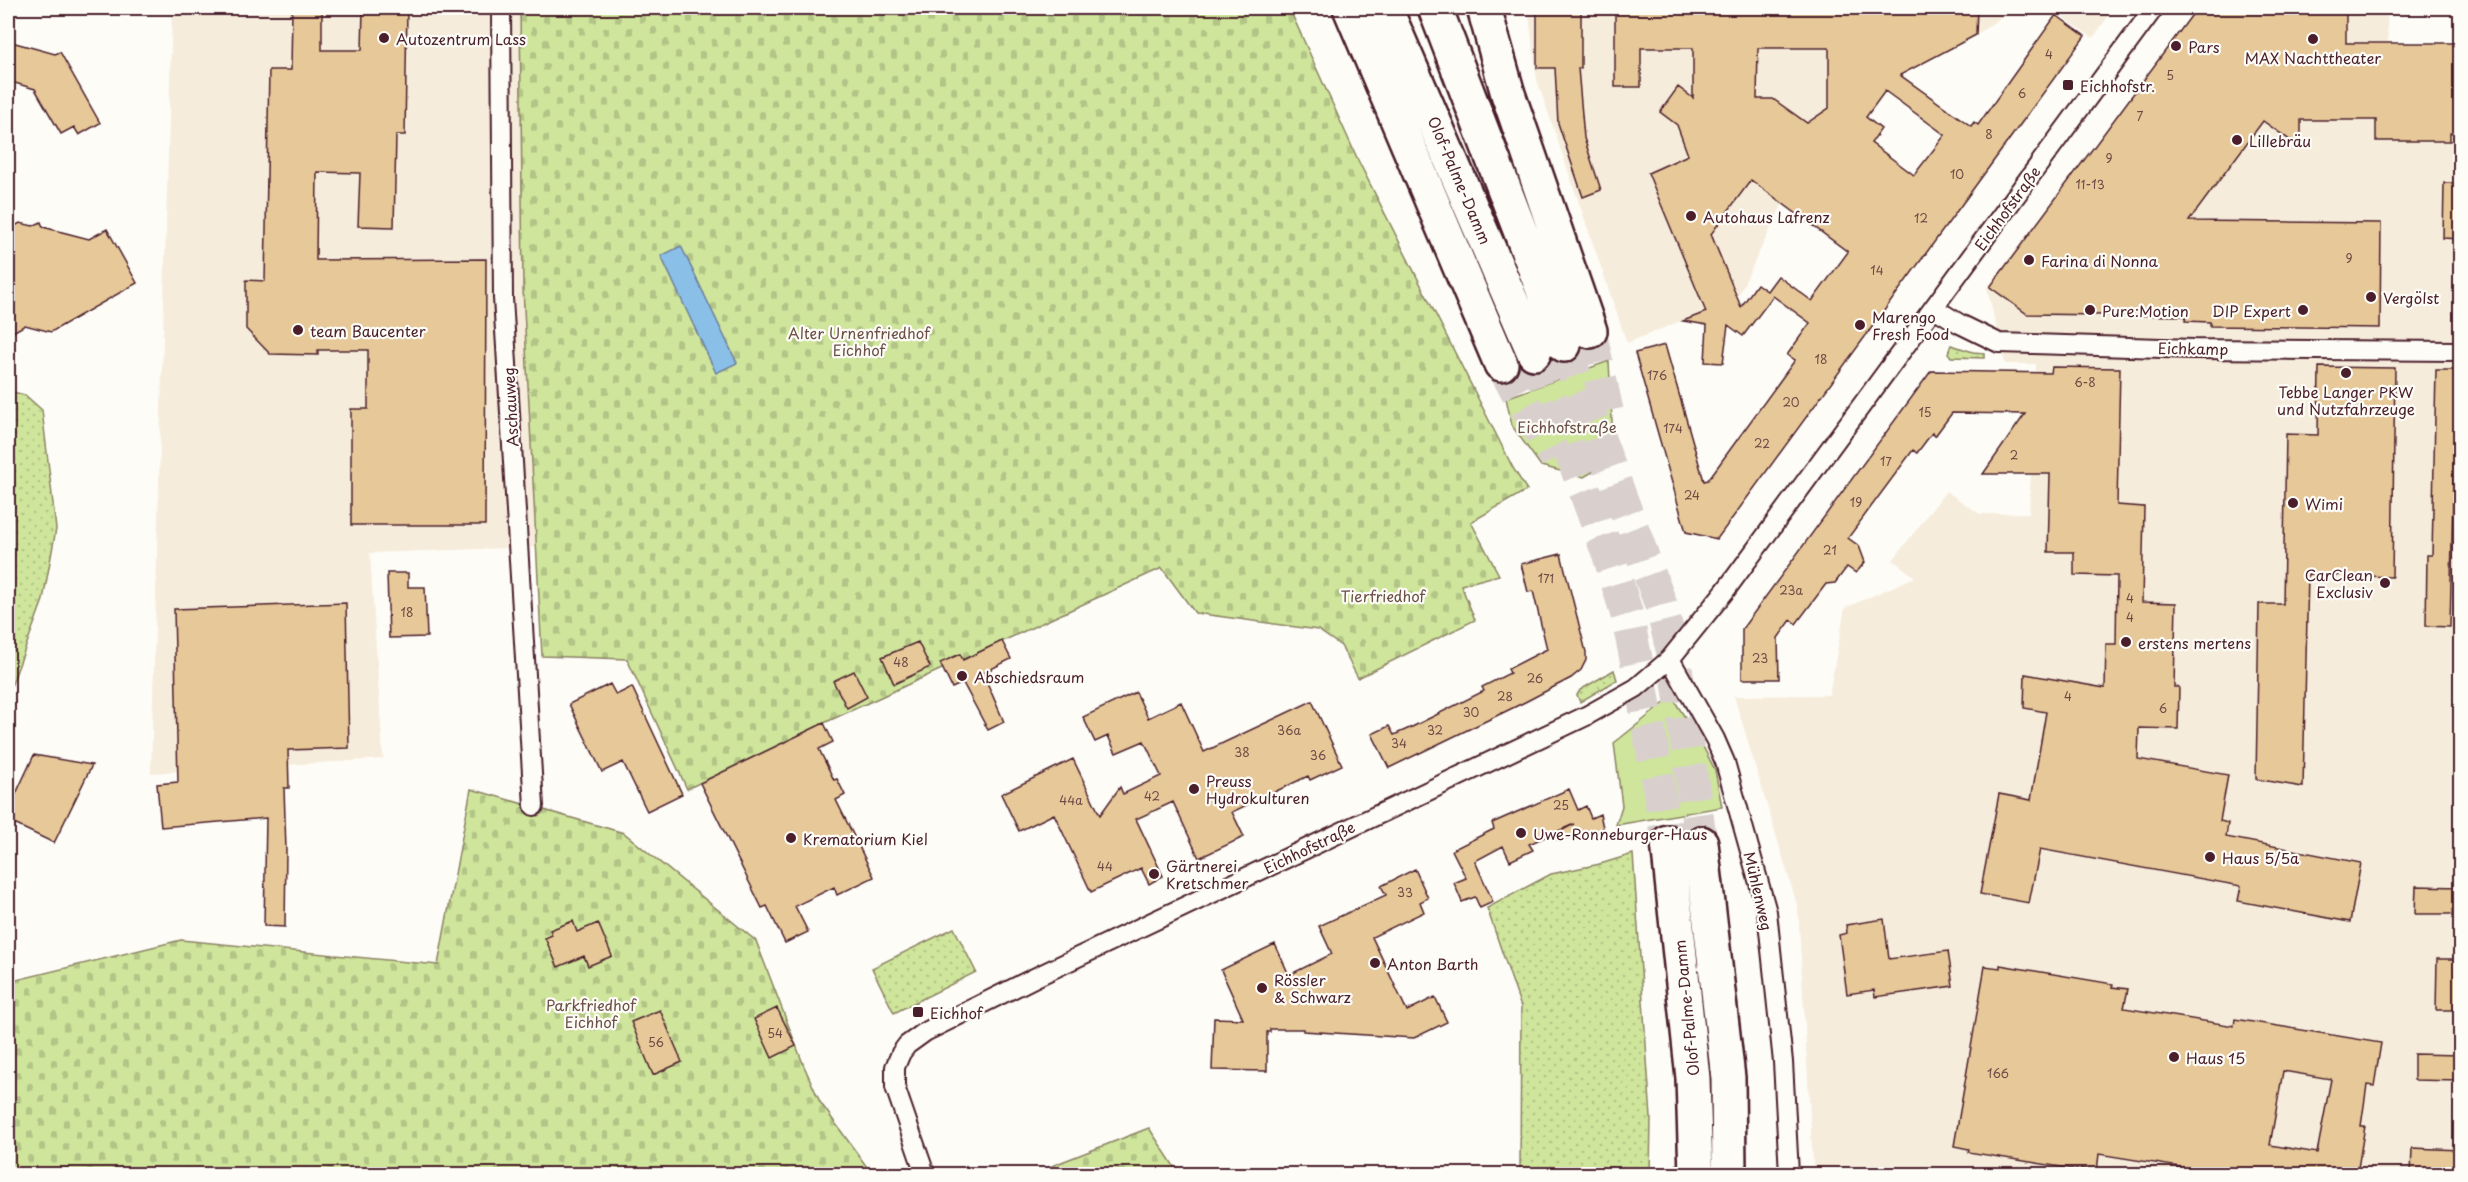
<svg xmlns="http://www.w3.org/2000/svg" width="2468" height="1182" viewBox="0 0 2468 1182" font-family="'Playpen Sans',sans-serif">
	<defs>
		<pattern id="grass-dots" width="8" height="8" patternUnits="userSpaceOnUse" patternTransform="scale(1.5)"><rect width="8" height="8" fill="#cee59b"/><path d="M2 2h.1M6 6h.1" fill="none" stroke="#b2c486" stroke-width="1.8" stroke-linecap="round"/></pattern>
		<pattern id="cemetery-stones" width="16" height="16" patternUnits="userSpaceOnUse" patternTransform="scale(1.5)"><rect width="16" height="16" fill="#cee59b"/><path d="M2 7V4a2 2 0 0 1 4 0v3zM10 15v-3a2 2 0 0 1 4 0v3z" fill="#b2c486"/></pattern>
	</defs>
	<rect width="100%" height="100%" fill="#fdfcf7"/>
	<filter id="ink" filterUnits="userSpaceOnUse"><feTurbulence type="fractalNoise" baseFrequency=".0167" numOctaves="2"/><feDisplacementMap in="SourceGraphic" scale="12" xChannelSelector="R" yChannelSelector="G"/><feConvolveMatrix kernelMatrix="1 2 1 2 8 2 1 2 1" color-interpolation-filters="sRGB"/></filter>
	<g filter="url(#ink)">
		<path fill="#f6ecdb" d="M172,8H520L523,289L536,547L370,553L383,759L151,773Z
			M1528,8H2014L1976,35L1900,75L1829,108L1737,298L1627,343L1537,80Z
			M2050,8H2114L2093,38Z
			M2197,8H2346V11H2387L2388,43H2460V1174H1837L1813,1166L1798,908L1734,696L1829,695L1845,608L1915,577L1893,560L1946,491L1980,514L2029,513L2036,364H2005L1987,288Z"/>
		<path fill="url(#grass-dots)" stroke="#8c8263" stroke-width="1.5" d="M1951,345L1973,352L1984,353V358L1951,357L1948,353Z
			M8,391L25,395L42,410L56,529L43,600L12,684L8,690Z
			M1614,670L1617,680L1580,702L1577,695L1580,690Z
			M1633,854L1651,1118L1650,1174H1520L1521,1007L1487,908L1551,874L1600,864Z
			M954,928L976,972L894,1013L872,968Z"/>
		<path fill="url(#cemetery-stones)" stroke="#8c8263" stroke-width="1.5" d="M520,8H1289L1358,160L1513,468L1527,490L1471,522L1499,575L1461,585L1475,620L1358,678L1341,646L1318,630L1195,613L1162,568L824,723L687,789L627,659L542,656L523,289Z
			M471,789L624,833L756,941L804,1066L820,1102L872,1174H8V982L181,940L438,965Z
			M1149,1128L1179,1174H1038L1054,1165Z"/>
		<path fill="#cee59b" stroke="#8c8263" stroke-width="1.5" d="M1609,361L1614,459L1584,477L1541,466L1512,426L1506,398Z
			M1672,697L1699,739L1715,770L1722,807L1616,825L1622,806L1614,743Z"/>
		<path fill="#8abfe7" stroke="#707f9c" stroke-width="1.5" d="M681,246L737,363L716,373L661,256Z"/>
		<path fill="#e6c899" stroke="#4a1f2b" stroke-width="1.5" fill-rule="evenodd" d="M292,8H322V50H362L363,8H407L405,135H396L394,227L358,226L360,173L317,172L316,260L486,259L485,525H351V409H368V350H318V355L270,354L246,329V280L265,281L269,70H291Z
			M1537,8H1581V68H1578L1584,138L1601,190L1583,197L1558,123L1555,68H1537Z
			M1615,8H1977L1976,35L1900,75L1971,126L1974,122L1978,125L2056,15L2085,36L1717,539L1686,532L1635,353L1665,345L1704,481L1708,480L1795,360L1787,355L1810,323L1773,296L1743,336L1728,325L1723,363L1705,362L1707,325L1683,321L1706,312L1648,173L1688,155L1677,125L1660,112L1678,87L1693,98V48H1641V87H1615ZM1758,48H1829V108L1807,123L1773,99H1757ZM1885,91L1945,135L1914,175L1871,143L1881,129L1866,117ZM1751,180L1848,252L1812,301L1778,276L1767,291L1757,284L1741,307L1711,234Z
			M2197,8H2346V43H2460V133H2450V141H2376V120H2301V148L2263,121L2189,221L2381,223L2380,328L2210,326V322L2185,321L2186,316L2027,314L1990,287Z
			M8,41L55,54L60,52L100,123L79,135L74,127L61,134L35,89L8,81Z
			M2444,183H2460V239L2443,238Z
			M41,222L43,227L89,239L107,229L137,283L51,332L25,325L8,335V230L20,223L33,226Z
			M2052,367L2120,368L2117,505L2144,507L2142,602L2176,603L2174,687H2179L2178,729L2139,728L2138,759L2228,775L2220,821L2228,823L2226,837L2361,863L2350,922L2238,901L2241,886L2040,849L2029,903L1980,894L1999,794L2031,800L2046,712L2024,708L2025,674L2105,688L2106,644H2116L2117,576L2074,575V552H2048L2050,474H1983L2025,414L1952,413L1935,436L1932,433L1917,453L1913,450L1848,538L1859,546L1865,562L1856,573L1847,567L1835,583L1826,584L1796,624L1791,620L1778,638L1779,679H1742V629L1931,371L2051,373Z
			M2319,367L2395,368L2392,577L2308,574L2303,787L2256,779L2259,604H2283L2286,434L2318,435Z
			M2436,370H2456L2450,627L2426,626L2427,555H2432Z
			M1561,554L1586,652V660L1581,670L1571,678L1525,702L1389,768L1372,734L1389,726L1394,735L1412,727L1484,691L1482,687L1510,673L1508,669L1547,649L1533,591L1528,592L1521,564Z
			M387,573H408V587H425L427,637L389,638Z
			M346,603L349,748L288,750L289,788H284L286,850L285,927L264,926L266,818L161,827L157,784L178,782L174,609Z
			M1002,641L1011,659L983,673L1004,722L988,730L963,683L952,688L940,663L960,654L963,660Z
			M918,642L930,667L894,684L882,657Z
			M854,671L867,697L847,708L833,681Z
			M610,684L616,695L632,687L682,794L647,811L623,762L602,772L569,704Z
			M1136,692L1148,718L1181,702L1204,752L1312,701L1342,765L1310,780L1308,776L1232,812L1244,837L1199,858L1173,802L1136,819L1163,876L1149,884L1141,868L1091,892L1054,814L1019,831L1001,794L1073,759L1100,815L1120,787L1123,794L1161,776L1144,741L1116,753L1108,736L1095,742L1083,717Z
			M824,723L833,742L819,749L834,780L837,779L845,795L836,800L874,877L837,895L834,887L795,906L808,932L785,943L767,906L762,908L700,783Z
			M34,755L92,765L54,843L8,821V811Z
			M1569,789L1578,810L1586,806L1591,818L1600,814L1604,832L1557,840L1555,834L1574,824L1529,844L1533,850L1510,861L1503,846L1475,861L1493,902L1480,908L1475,897L1462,902L1454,883L1466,878L1452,850L1494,829L1492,823Z
			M1415,869L1428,898L1420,902L1424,912L1372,937L1407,1011L1435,997L1447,1022L1414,1038L1303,1031V1029H1270V1032H1267V1071L1212,1070L1214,1018L1243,1019L1221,970L1275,944L1289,975L1332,954L1319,926L1386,895L1381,886Z
			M2416,886L2460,887V914H2415Z
			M1884,919L1889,959L1948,951L1953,986L1875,997L1874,990L1847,994L1839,935L1847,933L1846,925Z
			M573,921L577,932L598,923L612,956L588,966L584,956L558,967L545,938L552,935L550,930Z
			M2437,959H2460V1010H2436Z
			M2000,965L2113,984L2112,987L2128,989L2124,1008L2234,1026L2235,1019L2381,1043L2374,1086L2367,1085L2361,1126H2365L2357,1174H2210L2211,1172L2099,1154L2097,1171L2081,1168L2080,1170L1968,1152L1969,1149L1954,1146L1985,966L2000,968ZM2283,1071L2331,1079L2317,1153L2270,1145Z
			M777,1008L796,1046L772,1058L754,1019Z
			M660,1010L682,1062L653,1075L631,1022Z
			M2414,1054L2460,1055V1081L2414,1080Z
			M2412,1148L2460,1150V1174H2411Z"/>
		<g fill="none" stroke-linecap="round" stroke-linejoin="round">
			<path stroke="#d9d0ce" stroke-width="33" stroke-dasharray="33 16" stroke-linecap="butt" d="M1590,331L1608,415
				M1564,345L1661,605L1675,661L1701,843
				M1534,353L1610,559L1627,615L1641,683L1668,842
				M1501,364L1556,458"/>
			<defs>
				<path id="street" d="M501,8L503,298L534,806
					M1934,308L1960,324L1999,343L2194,349L2460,351
					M1670,659L1715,739L1725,762L1767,912L1783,1062L1789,1174
					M925,1174L895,1087V1067L901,1053L907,1045L925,1032L1038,976L1586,716L1636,688L1670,659L1725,591L2154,8"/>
				<path id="highway" d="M1350,8L1501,364
					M1385,8L1534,353
					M1435,8L1564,345
					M1484,8L1508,94L1590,331
					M1668,842L1693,1078L1696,1174
					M1701,843L1728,1078L1729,1174"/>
			</defs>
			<use href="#street" stroke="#4a1f2b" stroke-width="22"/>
			<use href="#highway" stroke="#4a1f2b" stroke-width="38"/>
			<use href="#street" stroke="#fdfcf7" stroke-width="18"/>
			<use href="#highway" stroke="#fdfcf7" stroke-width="33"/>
		</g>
	</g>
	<g fill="#4a1f2b" stroke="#fdfcf7" stroke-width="2">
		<circle cx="384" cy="38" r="6"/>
		<circle cx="2313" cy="39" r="6"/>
		<circle cx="2176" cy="46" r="6"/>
		<rect x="2062" y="79" width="12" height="12" rx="3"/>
		<circle cx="2237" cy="140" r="6"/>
		<circle cx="1691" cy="216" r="6"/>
		<circle cx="2029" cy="260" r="6"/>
		<circle cx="2371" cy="297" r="6"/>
		<circle cx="2090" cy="310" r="6"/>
		<circle cx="2303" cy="310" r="6"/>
		<circle cx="1860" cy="325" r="6"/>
		<circle cx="298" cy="330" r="6"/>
		<circle cx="2346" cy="373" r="6"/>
		<circle cx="2293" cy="503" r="6"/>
		<circle cx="2385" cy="583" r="6"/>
		<circle cx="2126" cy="642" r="6"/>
		<circle cx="962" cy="676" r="6"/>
		<circle cx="1194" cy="789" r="6"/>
		<circle cx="1521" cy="833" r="6"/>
		<circle cx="791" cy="838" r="6"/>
		<circle cx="2210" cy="857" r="6"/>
		<circle cx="1154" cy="874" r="6"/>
		<circle cx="1375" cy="963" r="6"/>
		<circle cx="1262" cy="988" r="6"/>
		<rect x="912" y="1006" width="12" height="12" rx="3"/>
		<circle cx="2174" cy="1057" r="6"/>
	</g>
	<g text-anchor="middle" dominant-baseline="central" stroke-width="4.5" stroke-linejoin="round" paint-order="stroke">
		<g font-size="12" fill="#714946">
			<text x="2049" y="54">4</text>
			<text x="2170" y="75">5</text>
			<text x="2022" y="93">6</text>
			<text x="2140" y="116">7</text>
			<text x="1989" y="134">8</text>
			<text x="2109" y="158">9</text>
			<text x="1957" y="174">10</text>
			<text x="2090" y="184">11-13</text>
			<text x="1921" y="218">12</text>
			<text x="2349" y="258">9</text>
			<text x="1877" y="270">14</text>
			<text x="1821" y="359">18</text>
			<text x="1657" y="375">176</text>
			<text x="2085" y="382">6-8</text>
			<text x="1791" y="402">20</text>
			<text x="1925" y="412">15</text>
			<text x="1673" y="428">174</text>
			<text x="1762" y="443">22</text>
			<text x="2014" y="455">2</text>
			<text x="1886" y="461">17</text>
			<text x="1692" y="495">24</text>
			<text x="1856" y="502">19</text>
			<text x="1830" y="550">21</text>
			<text x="1546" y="578">171</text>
			<text x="1791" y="590">23a</text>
			<text x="2130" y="598">4</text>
			<text x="407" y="612">18</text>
			<text x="2130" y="617">4</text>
			<text x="1760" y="658">23</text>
			<text x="901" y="662">48</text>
			<text x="1535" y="678">26</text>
			<text x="1505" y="696">28</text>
			<text x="2068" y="696">4</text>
			<text x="2163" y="708">6</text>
			<text x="1471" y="712">30</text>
			<text x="1289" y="730">36a</text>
			<text x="1435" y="730">32</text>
			<text x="1399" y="743">34</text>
			<text x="1242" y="752">38</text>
			<text x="1318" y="755">36</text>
			<text x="1152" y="796">42</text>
			<text x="1071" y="800">44a</text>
			<text x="1561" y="805">25</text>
			<text x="1105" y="866">44</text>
			<text x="1405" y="892">33</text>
			<text x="775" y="1033">54</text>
			<text x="656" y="1042">56</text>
			<text x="1998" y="1073">166</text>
		</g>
		<g font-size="15" fill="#4a1f2b" stroke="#fdfcf7" text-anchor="start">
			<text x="396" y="38">Autozentrum Lass</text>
			<text x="2188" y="46">Pars</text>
			<text x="2313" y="57" text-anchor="middle">MAX Nachttheater</text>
			<text x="2080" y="85">Eichhofstr.</text>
			<text x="2249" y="140">Lillebräu</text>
			<text x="1703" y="216">Autohaus Lafrenz</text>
			<text x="2041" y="260">Farina di Nonna</text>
			<text x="2383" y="297">Vergölst</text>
			<text x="2102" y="310">Pure:Motion</text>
			<text x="2291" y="310" text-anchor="end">DIP Expert</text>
			<text x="1872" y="316">Marengo<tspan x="1872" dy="17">Fresh Food</tspan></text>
			<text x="310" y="330">team Baucenter</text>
			<text x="2346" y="391" text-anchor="middle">Tebbe Langer PKW<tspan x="2346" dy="17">und Nutzfahrzeuge</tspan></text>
			<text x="2305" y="503">Wimi</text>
			<text x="2373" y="574" text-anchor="end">CarClean<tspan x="2373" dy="17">Exclusiv</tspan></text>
			<text x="2138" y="642">erstens mertens</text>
			<text x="974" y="676">Abschiedsraum</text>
			<text x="1206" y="780">Preuss<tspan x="1206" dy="17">Hydrokulturen</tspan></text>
			<text x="1533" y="833">Uwe-Ronneburger-Haus</text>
			<text x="803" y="838">Krematorium Kiel</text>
			<text x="2222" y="857">Haus 5/5a</text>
			<text x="1166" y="865">Gärtnerei<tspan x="1166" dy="17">Kretschmer</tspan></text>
			<text x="1387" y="963">Anton Barth</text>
			<text x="1274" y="979">Rössler<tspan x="1274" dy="17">&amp; Schwarz</tspan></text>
			<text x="930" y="1012">Eichhof</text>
			<text x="2186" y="1057">Haus 15</text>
		</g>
		<g font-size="15" fill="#4a1f2b" stroke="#fdfcf7">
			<text transform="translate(1460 180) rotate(67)">Olof-Palme-Damm</text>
			<text transform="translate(2007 208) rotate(-54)">Eichhofstraße</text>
			<text transform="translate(2193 348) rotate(1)">Eichkamp</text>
			<text transform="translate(510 407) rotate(-93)">Aschauweg</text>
			<text transform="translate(1309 847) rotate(-26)">Eichhofstraße</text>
			<text transform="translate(1759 891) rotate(77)">Mühlenweg</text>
			<text transform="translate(1686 1008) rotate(-96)">Olof-Palme-Damm</text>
		</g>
		<g font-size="15" fill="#6b5047" stroke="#fdfcf7">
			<text x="859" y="332">Alter Urnenfriedhof<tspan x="859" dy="17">Eichhof</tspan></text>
			<text x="1567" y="426">Eichhofstraße</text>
			<text x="1383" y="595">Tierfriedhof</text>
			<text x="591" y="1004">Parkfriedhof<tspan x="591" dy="17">Eichhof</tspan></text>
		</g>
	</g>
	<rect width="2468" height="1182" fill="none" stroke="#fdfcf7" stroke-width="30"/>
	<rect x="15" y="15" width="2438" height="1152" fill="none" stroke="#4a1f2b" stroke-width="2" filter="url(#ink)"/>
</svg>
